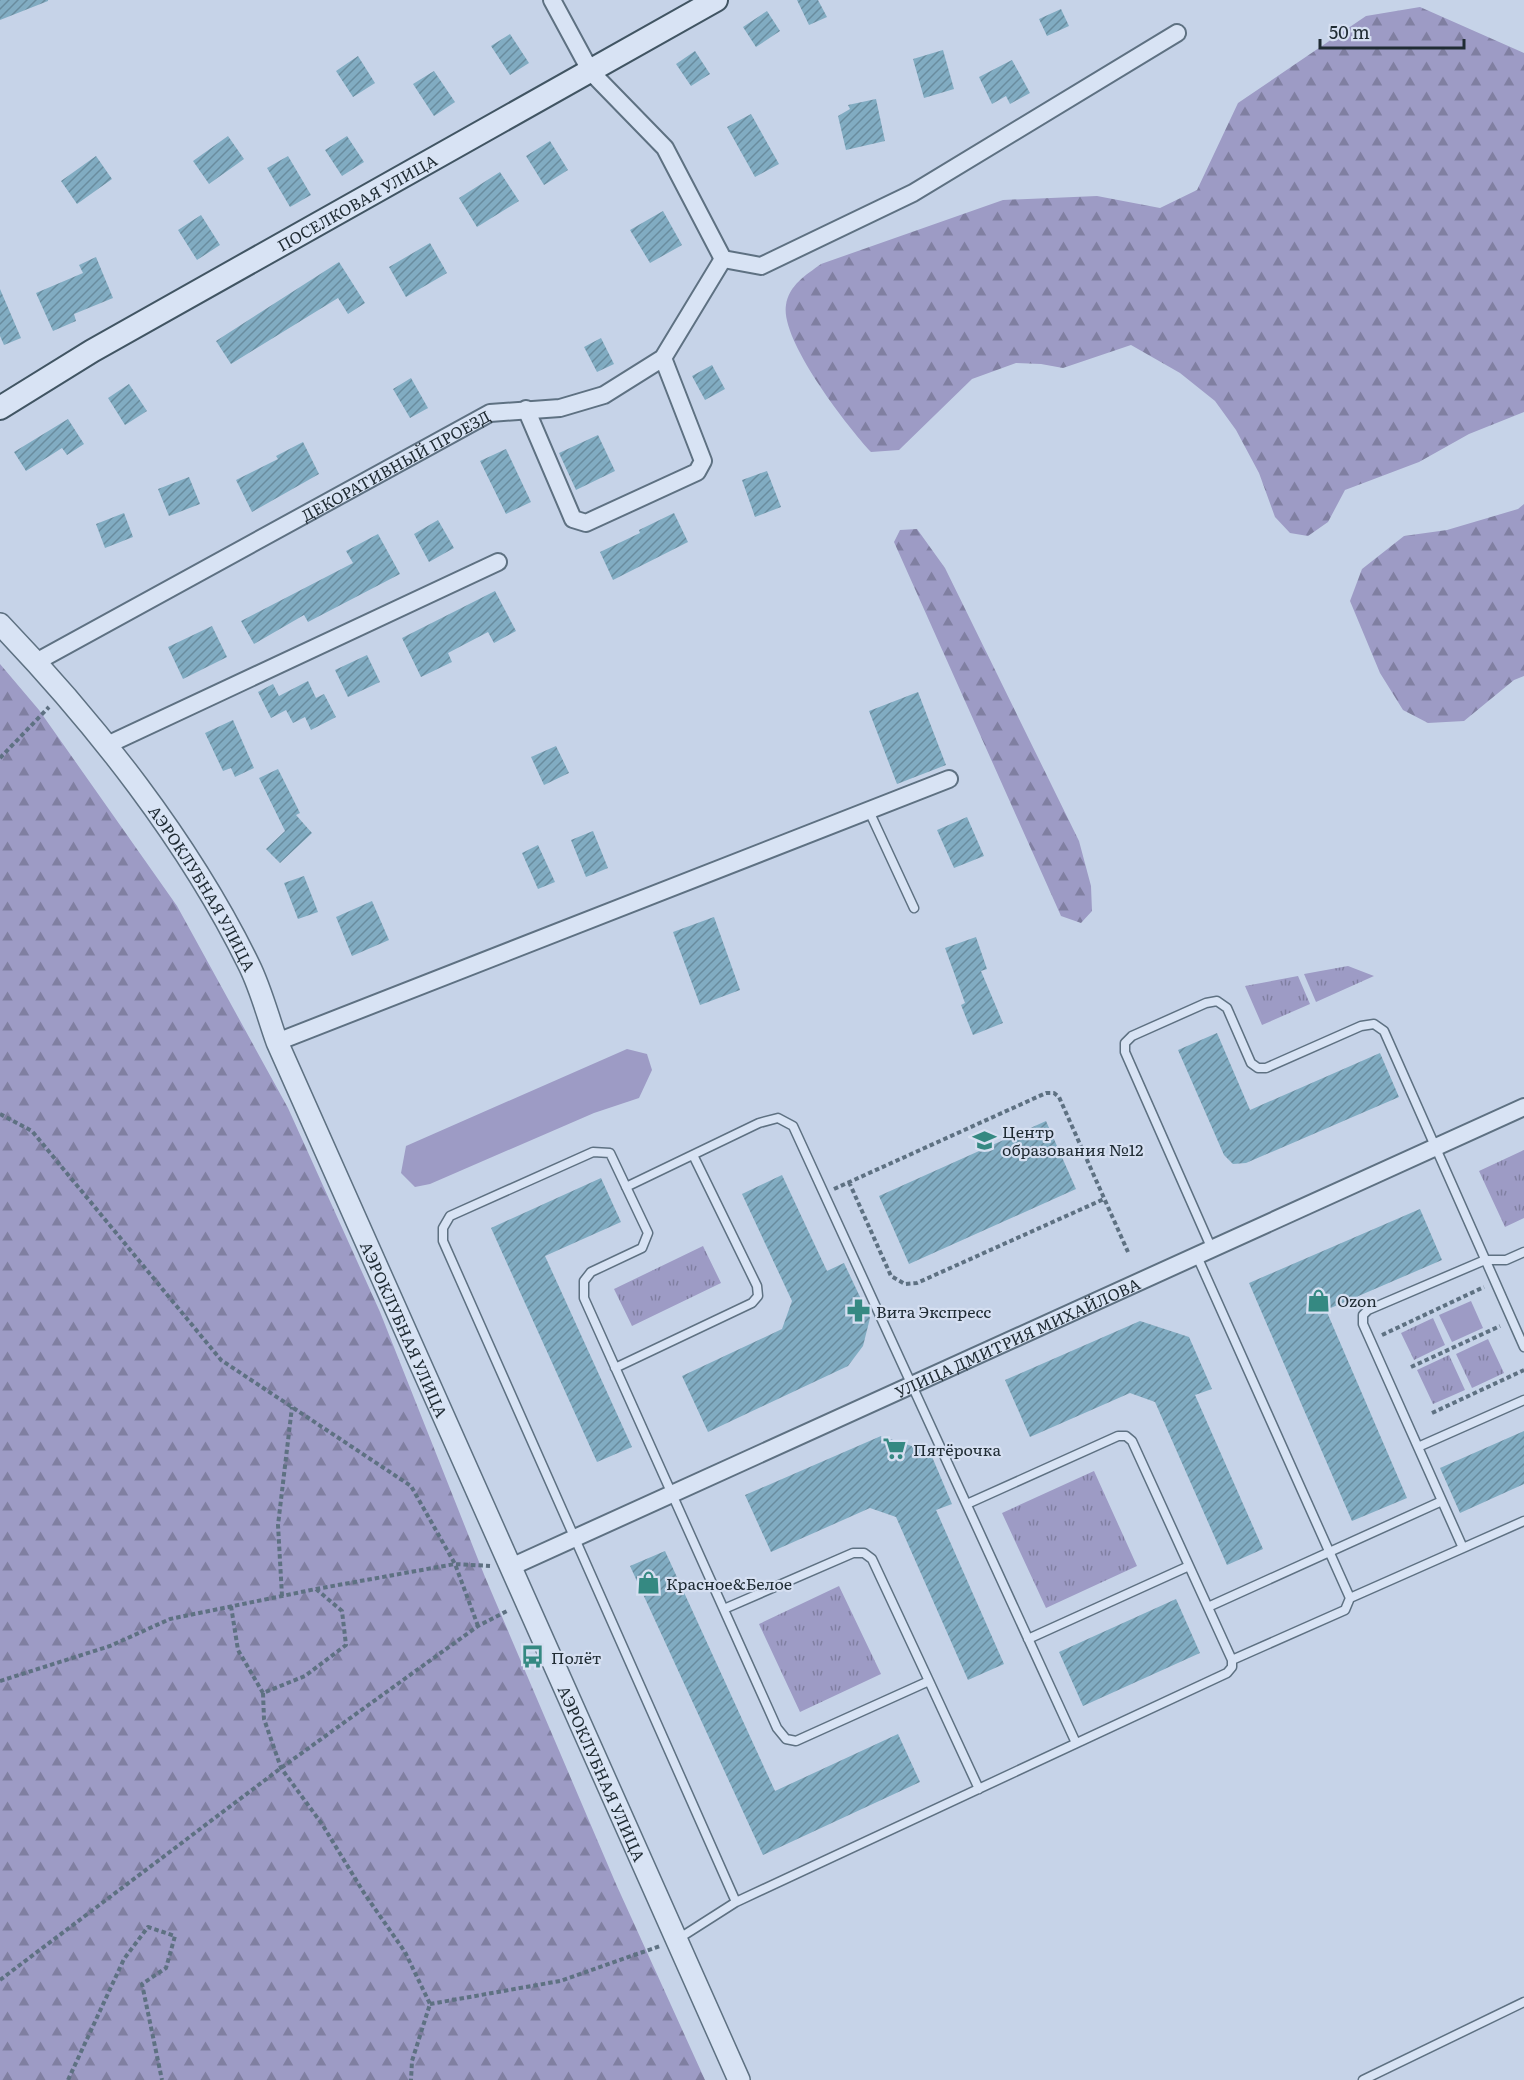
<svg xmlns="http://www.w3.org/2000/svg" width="1524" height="2080" viewBox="0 0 1524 2080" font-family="Literata,serif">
	<defs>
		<pattern id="forest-firs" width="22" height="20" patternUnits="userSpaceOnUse" patternTransform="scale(1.5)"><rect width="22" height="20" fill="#9d9bc5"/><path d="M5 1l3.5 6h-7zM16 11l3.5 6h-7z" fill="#807fa1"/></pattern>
		<pattern id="park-tufts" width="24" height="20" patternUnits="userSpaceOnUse" patternTransform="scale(1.5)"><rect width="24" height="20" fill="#9d9bc5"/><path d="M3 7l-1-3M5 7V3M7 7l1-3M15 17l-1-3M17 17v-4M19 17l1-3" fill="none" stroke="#807fa1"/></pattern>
		<pattern id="building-hatch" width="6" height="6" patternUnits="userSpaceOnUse" patternTransform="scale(1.5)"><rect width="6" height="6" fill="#81acc2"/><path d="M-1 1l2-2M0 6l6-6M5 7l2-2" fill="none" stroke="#698c9e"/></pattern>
	</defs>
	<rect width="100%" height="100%" fill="#c6d3e8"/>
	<path fill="#9d9bc5" d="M627,1049L647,1054L652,1070L639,1098L594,1113L430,1184L415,1187L401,1173L406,1146Z
		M1471,1301L1483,1328L1452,1342L1439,1315Z"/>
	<path fill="url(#forest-firs)" d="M1420,7L1524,53V412L1469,434L1419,462L1345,490L1328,522L1308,536L1290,533L1275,517L1259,473L1236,430L1215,401L1180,373L1131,345L1063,368L1041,364L1016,363L972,379L899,450L871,452C847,426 780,340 786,305C789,285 806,275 821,264L1003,200L1097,196L1160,208L1197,190L1238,103L1366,16Z
		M1524,504V676L1514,680L1464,721L1428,723L1403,710L1380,673L1350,601L1362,569L1404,536L1447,530L1518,509Z
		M917,529L945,568L1079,841L1091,886L1092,911L1081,923L1061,916L894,542L900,530Z
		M0,664L39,710L177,906L288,1108L380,1312L485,1577L616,1884L705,2080H0Z"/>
	<path fill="url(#park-tufts)" d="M1348,966L1374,976L1316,1002L1304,974Z
		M1298,976L1310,1004L1262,1025L1245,986Z
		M1524,1150V1218L1505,1227L1479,1171Z
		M703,1246L721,1283L632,1326L614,1289Z
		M1433,1318L1445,1345L1414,1360L1401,1333Z
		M1488,1339L1504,1373L1472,1388L1456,1354Z
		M1449,1355L1465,1390L1433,1404L1417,1370Z
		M1094,1471L1137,1566L1046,1608L1002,1513Z
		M839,1586L881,1674L800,1712L759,1624Z"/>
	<path fill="url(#building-hatch)" d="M0,0H48V1L0,20Z
		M797,0H818L827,17L809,25Z
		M1061,9L1069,26L1047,36L1039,19Z
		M767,11L780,31L756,47L743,27Z
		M510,34L529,63L510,75L491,46Z
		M943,50L954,89L924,98L913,59Z
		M695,51L710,74L691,86L676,64Z
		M358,56L375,83L353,97L336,71Z
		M1012,60L1030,93L1010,104L1006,96L992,104L979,77Z
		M434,71L455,102L434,116L413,84Z
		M876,99L885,141L846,150L838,116L850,109L848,105Z
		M751,114L779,164L755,177L727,127Z
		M228,136L244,159L209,184L193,161Z
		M347,136L364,162L342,176L325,150Z
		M550,141L568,170L544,185L526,156Z
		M96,156L112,179L77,204L61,181Z
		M288,156L311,195L290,207L267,168Z
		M500,172L519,201L477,227L459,198Z
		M663,211L682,245L650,263L630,230Z
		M201,215L220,245L197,260L178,230Z
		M430,243L447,273L406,297L389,267Z
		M96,257L113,298L74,314L76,321L53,331L36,293L83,273L79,265Z
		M339,262L365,303L348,314L338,298L231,364L216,341Z
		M0,289L21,338L4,345L0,336Z
		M601,338L614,364L597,372L584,347Z
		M712,365L725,389L705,400L692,376Z
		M411,378L428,408L410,418L393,389Z
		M129,384L147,411L125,425L108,398Z
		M68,419L84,444L67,455L62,448L26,471L14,452Z
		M598,435L615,471L576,490L559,453Z
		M303,442L319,474L252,512L236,480L278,459L276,456Z
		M506,449L531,502L506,514L480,461Z
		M767,471L781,507L755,517L742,480Z
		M189,477L200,504L169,516L158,489Z
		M124,513L133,537L105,548L96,524Z
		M674,513L688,542L613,580L600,552L640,533L639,530Z
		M438,520L454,548L429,562L414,534Z
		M378,534L400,574L308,622L304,615L254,644L241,621L353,563L346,551Z
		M495,591L516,631L494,643L488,632L448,653L452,662L421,677L402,638Z
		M212,626L227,657L183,679L168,647Z
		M367,655L380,682L348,697L335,670Z
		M308,681L316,698L324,694L336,717L311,730L305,717L293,723L286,710L271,718L258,692L273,684L279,696Z
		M918,692L946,765L897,784L869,711Z
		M233,720L254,768L235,777L231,768L223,771L205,733Z
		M556,746L569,773L544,785L531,757Z
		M278,769L300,813L296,815L312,833L280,863L266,849L285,831L259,778Z
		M967,817L984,856L954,868L937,830Z
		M593,831L608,868L586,877L571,840Z
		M538,845L555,882L538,889L522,853Z
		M304,876L318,912L298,919L284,883Z
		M372,901L389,940L352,956L336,917Z
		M714,917L740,990L700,1005L673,932Z
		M976,937L987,969L981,971L1003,1023L973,1035L961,1005L965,1003L945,948Z
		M1217,1033L1250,1110L1380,1053L1399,1097L1246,1163L1233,1164L1224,1155L1178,1050Z
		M1046,1121L1076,1189L909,1264L879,1196Z
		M782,1175L827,1271L844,1263L870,1318L863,1346L848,1366L708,1432L682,1376L782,1329L792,1301L742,1194Z
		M601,1178L621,1222L545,1256L632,1447L597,1462L491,1228Z
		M1420,1209L1442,1260L1326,1310L1407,1498L1352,1521L1249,1283Z
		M1140,1321L1189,1337L1212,1389L1195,1395L1263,1549L1227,1565L1155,1402L1130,1393L1030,1437L1005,1380Z
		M1524,1431V1484L1460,1513L1440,1468Z
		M881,1436L930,1452L952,1504L936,1510L1004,1664L968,1680L896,1517L870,1508L771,1552L745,1495Z
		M665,1551L775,1791L898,1734L920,1782L763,1855L630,1566Z
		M1176,1599L1200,1653L1083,1706L1059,1652Z"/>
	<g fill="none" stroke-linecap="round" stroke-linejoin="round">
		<defs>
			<path id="service" d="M869,811L914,908
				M626,1187L759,1123L778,1118L793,1126L1076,1743
				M1211,1247L1125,1052V1043L1132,1036L1206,1003L1217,1001L1227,1008L1251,1063L1258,1068H1266L1361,1026L1374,1024L1384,1031L1524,1347
				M1524,1252L1506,1260H1485L1368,1310L1363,1315V1324L1463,1548L1524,1521
				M1196,1254L1350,1598L1345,1610L1232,1660
				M615,1368L752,1303L758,1296L757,1286L693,1155
				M1418,1447L1524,1400
				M1350,1598L1463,1548
				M1208,1607L1442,1501
				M724,1609L853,1553H864L872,1559L929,1681
				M1028,1639L1189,1566
				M736,1902L443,1241V1228L450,1216L593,1152L610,1153L648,1233L642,1248L591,1272L584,1281V1298L777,1728L786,1739L796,1741L929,1681L979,1789
				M678,1939L736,1902L1227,1673L1232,1667V1660L1132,1441L1126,1436H1118L967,1504
				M1363,2080L1524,2002"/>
			<g id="minor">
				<path d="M552,0L591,72L665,148L723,259"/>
				<path d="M723,259L761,266L913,193L1177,33"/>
				<path d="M526,409L573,519L586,523L697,472L703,461L663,358"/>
				<path id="s1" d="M36,662L490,413L560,408L604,395L663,358L723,259"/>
				<path d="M105,746L498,562"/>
				<path d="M277,1042L949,779"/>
				<path id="s2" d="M511,1567L1524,1107"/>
			</g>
			<g id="tertiary">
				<path id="s3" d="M0,624C95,723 189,842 249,965C261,989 268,1017 277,1042L739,2080"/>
			</g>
			<g id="secondary">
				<path id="s4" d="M0,408L92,351L716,0"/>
			</g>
		</defs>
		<use href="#service" stroke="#5e7182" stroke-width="11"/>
		<use href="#minor" stroke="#5e7182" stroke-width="20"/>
		<use href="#tertiary" stroke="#5e7182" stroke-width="24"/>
		<use href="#secondary" stroke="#415563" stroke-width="26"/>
		<path stroke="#5e7182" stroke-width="4" stroke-dasharray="4.5 3" stroke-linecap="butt" d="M0,758L49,707
			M0,1114L32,1131L221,1360L411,1486L455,1564L478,1626
			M849,1182L891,1276L905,1284L917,1283L1104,1199
			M834,1189L1046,1093H1054L1059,1097L1128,1252
			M1382,1335L1484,1287
			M1411,1367L1500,1326
			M1432,1413L1524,1370
			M316,1589L342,1611L346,1645L305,1676L263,1693L264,1719L281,1768L322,1824L364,1893L405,1952L430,2004L412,2061L411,2080
			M282,1596L278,1525L292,1407
			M231,1606L238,1650L263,1693
			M0,1681L110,1646L170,1619L316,1589L455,1564L490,1566
			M0,1980L281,1768L478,1626L509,1610
			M430,2004L560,1981L660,1946
			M68,2080L124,1959L148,1927L175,1936L166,1968L142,1984L162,2080"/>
		<use href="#service" stroke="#d8e3f4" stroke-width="8"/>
		<use href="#minor" stroke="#d8e3f4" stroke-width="16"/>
		<use href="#tertiary" stroke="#d8e3f4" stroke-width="21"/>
		<use href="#secondary" stroke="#d8e3f4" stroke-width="22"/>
	</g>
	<defs>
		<symbol id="school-bare" viewBox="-9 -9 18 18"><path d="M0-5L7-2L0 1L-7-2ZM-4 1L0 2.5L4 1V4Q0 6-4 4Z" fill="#358982" stroke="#d5dff1" stroke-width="2.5" paint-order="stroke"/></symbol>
		<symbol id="shop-bare" viewBox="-9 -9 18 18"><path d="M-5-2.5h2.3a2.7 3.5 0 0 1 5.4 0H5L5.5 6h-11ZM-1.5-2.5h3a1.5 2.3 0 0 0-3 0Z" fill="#358982" stroke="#d5dff1" stroke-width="2.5" paint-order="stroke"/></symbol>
		<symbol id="pharmacy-bare" viewBox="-9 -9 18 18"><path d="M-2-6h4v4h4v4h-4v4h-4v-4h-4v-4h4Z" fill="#358982" stroke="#d5dff1" stroke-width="2.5" paint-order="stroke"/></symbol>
		<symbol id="supermarket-bare" viewBox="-9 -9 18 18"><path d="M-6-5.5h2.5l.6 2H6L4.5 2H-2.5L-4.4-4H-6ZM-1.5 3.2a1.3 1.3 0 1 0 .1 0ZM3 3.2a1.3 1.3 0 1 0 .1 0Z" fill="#358982" stroke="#d5dff1" stroke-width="2.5" paint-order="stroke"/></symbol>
		<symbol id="bus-bare" viewBox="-9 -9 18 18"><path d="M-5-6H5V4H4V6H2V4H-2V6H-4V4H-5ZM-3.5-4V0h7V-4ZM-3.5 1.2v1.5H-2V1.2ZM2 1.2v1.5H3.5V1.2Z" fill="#358982" stroke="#d5dff1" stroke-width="2.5" paint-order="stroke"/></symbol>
	</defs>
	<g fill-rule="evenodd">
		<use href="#school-bare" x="968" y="1124" width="33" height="33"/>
		<use href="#shop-bare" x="1302" y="1284" width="33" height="33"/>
		<use href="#pharmacy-bare" x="842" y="1294" width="33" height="33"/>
		<use href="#supermarket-bare" x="878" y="1432" width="33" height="33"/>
		<use href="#shop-bare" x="632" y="1566" width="33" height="33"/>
		<use href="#bus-bare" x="516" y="1640" width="33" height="33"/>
	</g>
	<g text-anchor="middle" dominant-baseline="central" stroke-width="4.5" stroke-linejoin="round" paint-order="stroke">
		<g font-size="16" fill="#202c34" stroke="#d5dff1">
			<text stroke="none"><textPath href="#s4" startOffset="412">ПОСЕЛКОВАЯ УЛИЦА</textPath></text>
			<text stroke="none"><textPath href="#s1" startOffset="410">ДЕКОРАТИВНЫЙ ПРОЕЗД</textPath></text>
			<text stroke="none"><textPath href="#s3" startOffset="334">АЭРОКЛУБНАЯ УЛИЦА</textPath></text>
			<text stroke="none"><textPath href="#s3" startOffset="820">АЭРОКЛУБНАЯ УЛИЦА</textPath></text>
			<text stroke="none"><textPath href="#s2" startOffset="556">УЛИЦА ДМИТРИЯ МИХАЙЛОВА</textPath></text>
			<text stroke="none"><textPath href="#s3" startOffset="1306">АЭРОКЛУБНАЯ УЛИЦА</textPath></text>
		</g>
		<g font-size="16" fill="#202c34" stroke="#d5dff1" text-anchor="start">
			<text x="1002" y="1131">Центр<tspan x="1002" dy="18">образования №12</tspan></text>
			<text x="1337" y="1300">Ozon</text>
			<text x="876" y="1311">Вита Экспресс</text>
			<text x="913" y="1449">Пятёрочка</text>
			<text x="666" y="1583">Красное&amp;Белое</text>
			<text x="551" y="1657">Полёт</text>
		</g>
	</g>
	<path d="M1320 39v9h144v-9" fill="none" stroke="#202c34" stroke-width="3"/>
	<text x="1329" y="39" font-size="18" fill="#202c34" stroke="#d5dff1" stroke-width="4.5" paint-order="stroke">50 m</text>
</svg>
